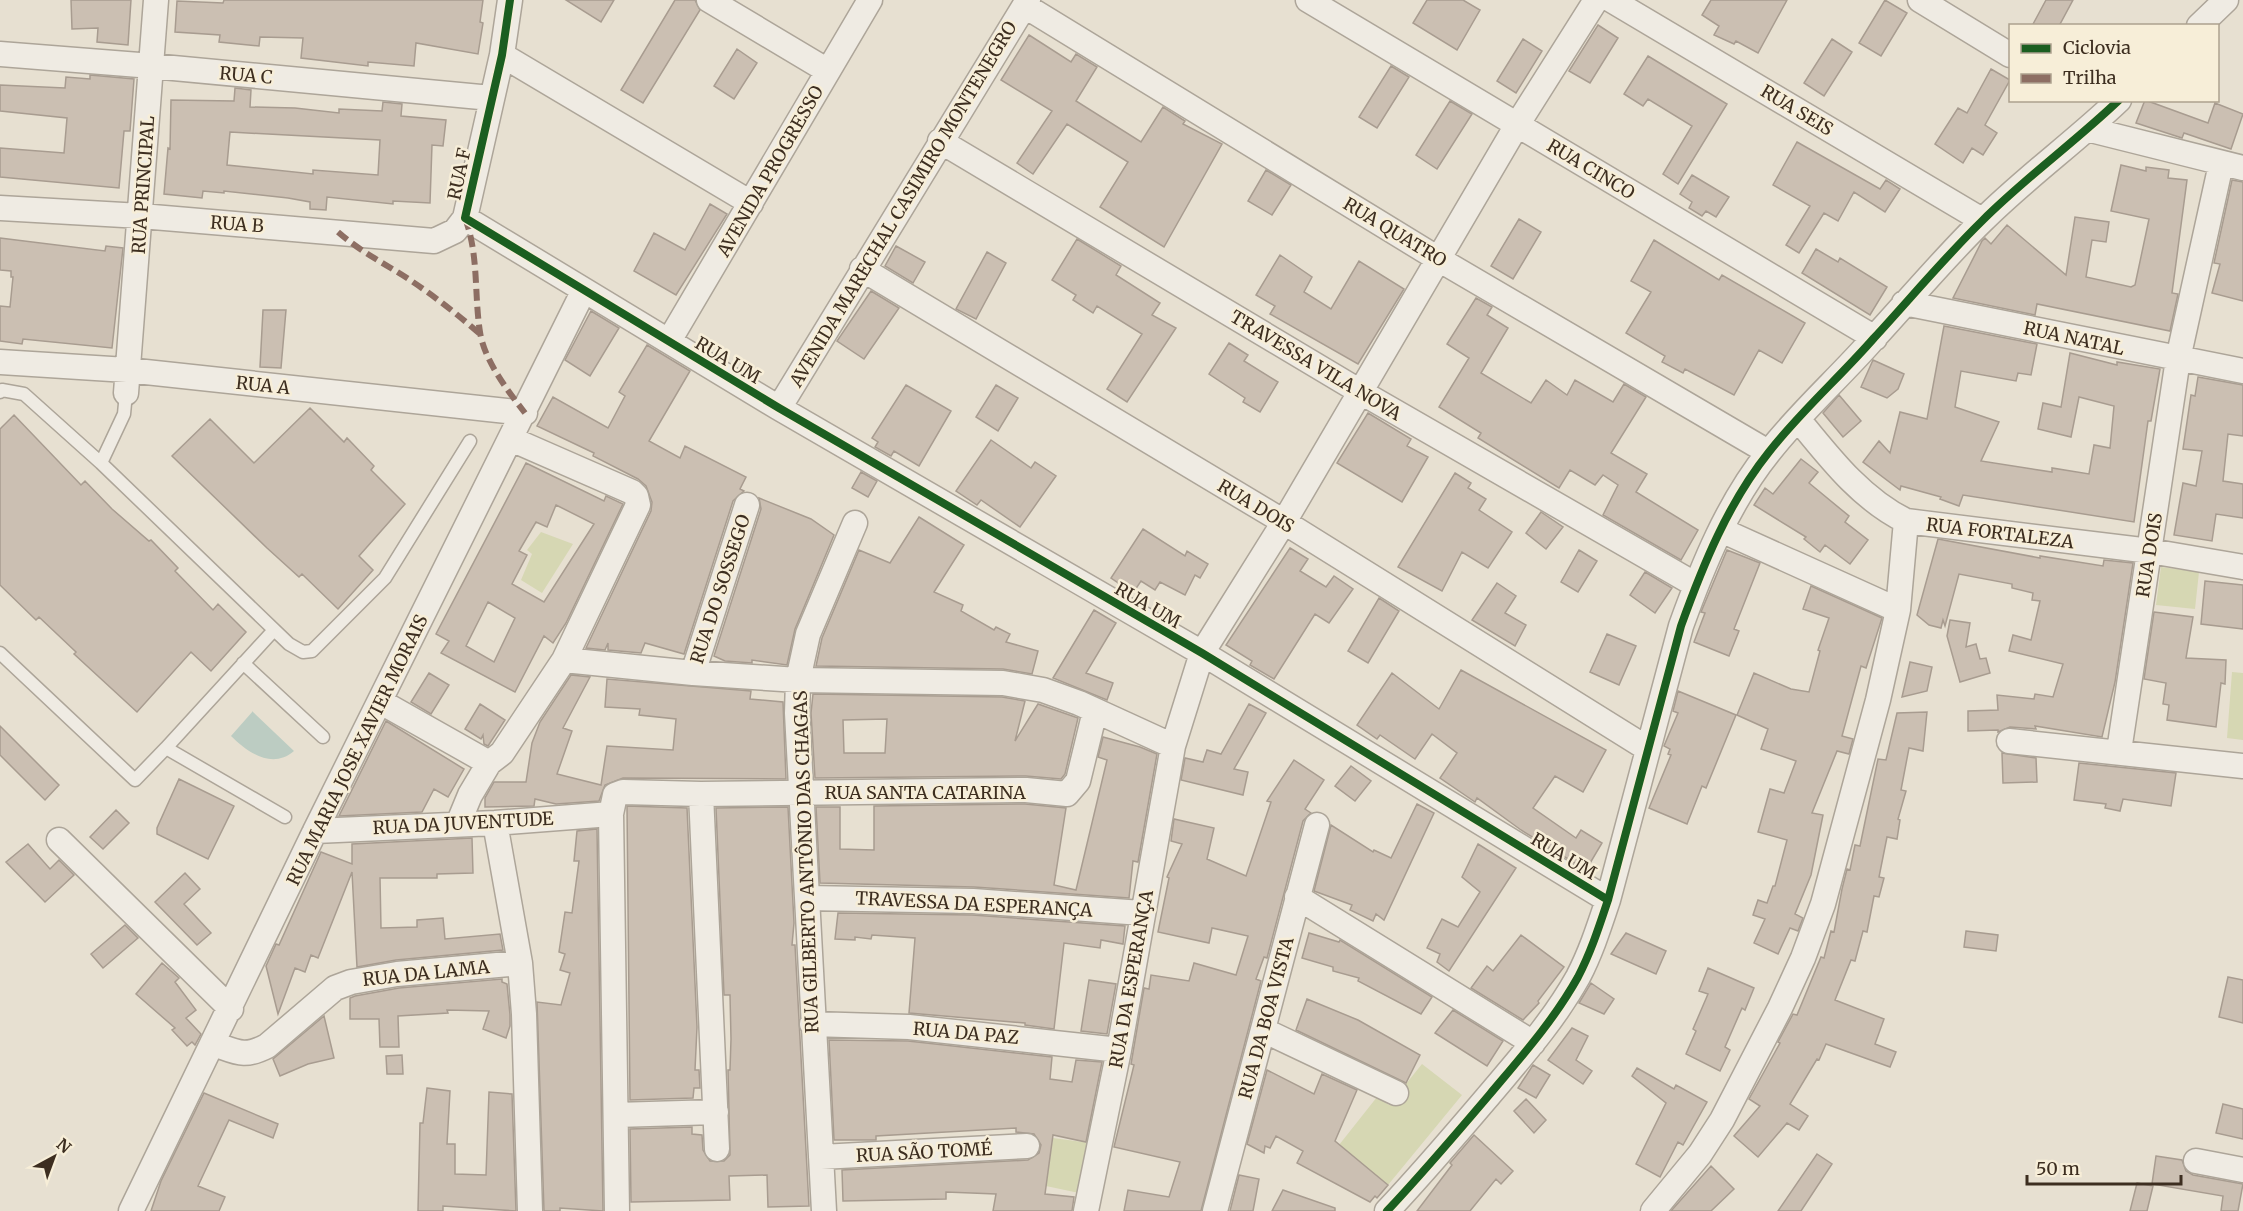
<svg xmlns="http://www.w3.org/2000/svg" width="2243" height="1211" viewBox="0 0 2243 1211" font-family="Merriweather,serif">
	<rect width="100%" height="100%" fill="#e7e0d1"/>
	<path fill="#d6d7b3" d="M541,532L573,544L542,593L521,580L532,554L527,550Z
		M2161,567L2199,572L2195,609L2156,605Z
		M2232,672L2243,673V740L2227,738Z
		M1422,1064L1462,1095L1388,1185L1339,1145L1377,1097L1389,1105Z
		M1053,1138L1090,1143L1079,1193L1046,1186Z"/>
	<path fill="#bcccc2" d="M253,711V712L294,751C272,770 247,752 231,736Z"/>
	<path fill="#cbbfb2" stroke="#a89c90" stroke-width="1.5" fill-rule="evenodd" d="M71,0H131L128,45L97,42L98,28L72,29Z
		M224,0H483L480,22L483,23L478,54L416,43L414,66L368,62V66L301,58L303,38L260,37L259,46L219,42L220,35L175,32L177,1L223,3Z
		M566,0H614L601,22Z
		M675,0H695L700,10L643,103L621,90Z
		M1427,0H1463L1480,10L1457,50L1413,23Z
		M1711,0H1787L1758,53L1736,41L1734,44L1714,35L1719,26L1702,15Z
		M1885,0L1907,13L1881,56L1859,43Z
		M2046,0H2073L2059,26H2032Z
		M1598,25L1618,38L1590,83L1569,71Z
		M1029,35L1071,62L1076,54L1097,67L1076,101L1141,142L1163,107L1185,121L1183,124L1222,144L1164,247L1100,207L1128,162L1067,124L1033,174L1017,163L1052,111L1001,80Z
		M1523,39L1542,51L1516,93L1497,81Z
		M1832,39L1852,52L1824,96L1804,83Z
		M737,49L757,63L734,99L714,86Z
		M1648,56L1727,104L1678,184L1663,174L1692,126L1648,99L1643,106L1624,94Z
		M1391,66L1409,77L1377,128L1359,117Z
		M1991,69L2010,80L1985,125L1997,133L1983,155L1972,148L1963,163L1935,144L1958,108L1967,113Z
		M90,75L134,79L130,131H124L119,188L0,177V148L64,153L67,118L0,111V85L65,88L66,77L90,79Z
		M235,88L251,90L250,107L295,108L339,113V109L382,111L383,102L402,104L401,116L446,120L443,146L432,145L430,203L393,201V204L327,197L326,210L310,209V202L288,198L224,191V193L203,191L202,198L164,194L168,148L170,149L171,100L234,101ZM230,132L380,140L378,175L313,170V174L227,165Z
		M2145,100L2208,123L2215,103L2243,114L2231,149L2184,133L2182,138L2136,123Z
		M1450,101L1472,114L1437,169L1416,155Z
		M1797,142L1880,189L1886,180L1900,189L1885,212L1854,192L1838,221L1824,213L1799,253L1786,245L1810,206L1773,185Z
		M2121,165L2146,171V167L2169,170L2168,178L2187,180L2172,293L2178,294L2170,331L2037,304L2035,315L1953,298L1982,241L1985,238L1991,244L2007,225L2066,275L2075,217L2109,222L2106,242L2092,240L2086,277L2131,287L2135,285L2149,219L2111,211Z
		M1266,170L1291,185L1272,215L1248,201Z
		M1692,175L1729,197L1716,217L1706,211L1702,216L1689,208L1692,202L1680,194Z
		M2232,180L2243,182V301L2212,293L2220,264L2214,263Z
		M710,204L727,214L676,295L634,271L654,233L685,250Z
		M1519,219L1541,232L1513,279L1491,266Z
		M0,238L105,251L106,246L123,248L112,348L23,339L22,344L0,341V306L10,307L13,277H11V271L0,270Z
		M1077,239L1121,266L1116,275L1160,303L1152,315L1176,328L1127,402L1107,389L1142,334L1097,306L1093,313L1073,300L1076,295L1052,280Z
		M1654,240L1719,280L1722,275L1805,323L1782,363L1759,350L1734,395L1685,369L1683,373L1662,362L1665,356L1626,333L1651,292L1631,281Z
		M896,246L925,262L913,283L885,266Z
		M1816,249L1838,262L1840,258L1887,287L1870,315L1802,273Z
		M987,252L1006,263L976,319L956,309Z
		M1280,255L1312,277L1304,292L1331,309L1359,261L1404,289L1358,364L1270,314L1275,306L1256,295Z
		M871,291L899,308L864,359L837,341Z
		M1476,298L1492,307L1487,315L1508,328L1481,373L1531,403L1546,380L1567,395L1575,380L1613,402L1624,384L1646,397L1611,453L1647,474L1636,492L1698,530L1681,560L1603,515L1618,485L1603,475L1595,485L1570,470L1559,488L1478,438L1481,433L1439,407L1469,358L1447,344Z
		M263,310H286L281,368L260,367Z
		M591,311L619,328L590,376L565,360Z
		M1944,326L2037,344L2031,375L2018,373L2016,381L1961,371L1955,407L1999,422L1981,461L2052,472V468L2089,474L2094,445L2110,448L2114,406L2079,397L2071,437L2038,429L2043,403L2061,407L2070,353L2117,365V362L2160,369L2151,421H2148L2134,522L1963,495L1959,506L1940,499L1941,497L1901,486L1900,490L1863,462L1879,441L1890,453L1900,412L1927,419Z
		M1229,343L1248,355L1244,361L1278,382L1260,412L1243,402L1245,398L1209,374Z
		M647,345L690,371L649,441L680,458L685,446L746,477L740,489L744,491L733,501L684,654L645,643L641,653L608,650V643L605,650L586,648L651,511L652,502L646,486L638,479L593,456L594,453L537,426L553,397L608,428L625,396L619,392Z
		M1873,360L1904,374L1898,389L1887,398L1861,387Z
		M2198,377L2243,385V436L2228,434L2223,481L2243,484V518L2216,514L2212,541L2174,535L2183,483L2196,486L2202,451L2183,449L2191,395L2195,396Z
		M906,385L951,411L919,466L894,451L891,456L875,447L878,442L872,438Z
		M996,385L1018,398L998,431L976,417Z
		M1839,395L1861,421L1843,437L1823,413Z
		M310,408L344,442L347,438L374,466L371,470L405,504L359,556L373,570L338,609L302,574L299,577L267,548L172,456L210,419L254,463Z
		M1368,413L1411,439L1407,446L1428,457L1402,502L1337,463Z
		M14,415L81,485L85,481L112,509L149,541L151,540L178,568L175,571L213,610L218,604L246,632L211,671L191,652L137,712L74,654L76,652L39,617L36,620L0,585V429Z
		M991,440L1031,468L1035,462L1056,476L1020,527L981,500L977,505L956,491Z
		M1801,459L1818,472L1809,483L1849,516L1845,522L1868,540L1850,564L1825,545L1820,552L1804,539L1806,537L1754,505L1765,488L1773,494Z
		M526,463L604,501L606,496L623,504L566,623L553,643L544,636L515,692L441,653L449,641L436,634ZM556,505L594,524L544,602L512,584L527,555L519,551L536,522L547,527ZM488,602L515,618L494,662L466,646Z
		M861,472L877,481L868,497L852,488Z
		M1455,473L1471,483L1468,488L1486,499L1479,510L1512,532L1488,568L1462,552L1442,591L1398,567Z
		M759,498L811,519L834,535L795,629L787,665L752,660V663L725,661L714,656L761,509Z
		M1541,512L1563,527L1546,549L1526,533Z
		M919,517L964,545L934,592L963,605L961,611L994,630L996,627L1010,634L1006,642L1038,651L1032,674L1003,669L816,666L822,638L859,550L890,563Z
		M1143,529L1185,556L1187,551L1208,564L1200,578L1195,575L1185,595L1160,582L1155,590L1141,581L1133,593L1111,578Z
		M1938,539L2040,558V556L2103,566L2104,560L2133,563L2115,682L2102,737L2035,726L2036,729L2010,727L1998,732V730L1968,731V711L1998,710L1997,695L2034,699L2035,694L2053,697L2063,664L2009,651L2013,635L2031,640L2040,601L2032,600L2033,593L2012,588V584L1959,574L1945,626L1943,620L1941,628L1929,625L1917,615Z
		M1290,548L1308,559L1300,571L1326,587L1334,576L1353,589L1329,623L1315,614L1274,679L1250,665L1252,661L1226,645Z
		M1579,550L1597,561L1578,592L1561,582Z
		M1727,550L1760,563L1734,629L1739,631L1729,656L1694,642L1705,613L1701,612Z
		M1645,572L1672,588L1655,613L1630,595Z
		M2205,581L2243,585V629L2201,624Z
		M1497,583L1516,596L1505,613L1526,625L1515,646L1472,620Z
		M1811,586L1882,618L1866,668L1861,666L1842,736L1853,739L1849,754L1837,751L1812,813L1823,815L1811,875L1795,914L1803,918L1798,931L1790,928L1778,954L1754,943L1765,919L1753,915L1758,900L1767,903L1773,886H1775L1787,840L1758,832L1770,789L1784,793L1796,761L1761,749L1768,729L1737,715L1754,673L1791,689L1809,692L1820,651L1818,650L1829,618L1803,609Z
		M1379,598L1399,611L1368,663L1348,651Z
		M1094,610L1116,623L1086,673L1113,683L1107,700L1053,678Z
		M2154,612L2193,617L2186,658L2226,660L2225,684L2221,683L2216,727L2167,720L2169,705L2163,704L2166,683L2144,679Z
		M1950,620L1970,623L1966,647L1976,644L1980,659L1986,658L1990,673L1960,682L1947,636Z
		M1607,634L1636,646L1619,685L1590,672Z
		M1910,662L1932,667L1927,691L1902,697Z
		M1461,670L1606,750L1583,792L1555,776L1533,808L1576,838L1581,830L1602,843L1586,870L1521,830L1477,798L1475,802L1440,778L1457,753L1432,734L1415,759L1380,735L1377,739L1357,725L1392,673L1439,709Z
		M429,673L449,685L431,714L411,702Z
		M571,675L590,677L563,728L572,731L557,774L601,785L607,746L673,750L676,719L639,715L640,709L605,707L607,679L751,691L750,699L783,702L786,779L623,778L605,785L599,801L556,804L535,799L534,806L485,807V798L494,782H526L532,743L540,722Z
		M1678,691L1736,715L1706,788L1702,786L1687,824L1649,808L1671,755L1668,754L1670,749L1664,746L1678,713L1673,711Z
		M813,694L1002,697L1025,701L1015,741L1038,704L1078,718L1065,774L1061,779L1026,776L815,778L811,713ZM887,719L885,753H844L843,720Z
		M480,704L505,720L488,746L484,744L483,735L481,739L465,729Z
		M1249,704L1266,713L1234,769L1248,772L1243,795L1181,780L1185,758L1203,762L1207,750L1221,754Z
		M1927,712L1923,751L1909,748L1901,790L1906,791L1898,819L1900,820L1897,839L1887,837L1879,877L1884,878L1879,897L1874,896L1867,932L1863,931L1855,961L1851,960L1835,1000L1884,1019L1875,1044L1896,1052L1890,1067L1826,1044L1819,1060L1817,1059L1790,1104L1808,1116L1799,1130L1787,1123L1758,1157L1734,1136L1760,1106L1749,1099L1780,1043L1778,1042L1793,1014L1797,1015L1821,957L1824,958L1831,931L1834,932L1842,889L1847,869L1850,870L1855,845L1860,846L1878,759L1886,760L1897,713Z
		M386,721L464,769L448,797L434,789L422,812L339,816Z
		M0,726L59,785L45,800L0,755Z
		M1103,737L1140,747L1157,754L1138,862L1133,861L1129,898L974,887L820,883L816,807H840V849L874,850V806L1025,804L1066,808L1054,885L1076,890L1107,760L1098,757Z
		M2002,753L2036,758L2037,782L2003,783Z
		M1294,760L1324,780L1305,809L1311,813L1303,821L1267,958L1264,957L1256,979L1261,981L1201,1211H1124L1128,1190L1169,1197L1180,1162L1114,1147L1134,1065L1131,1064L1144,988L1149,989L1151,975L1189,981L1194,963L1236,975L1248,936L1212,928L1209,943L1158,932L1169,878L1167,877L1182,844L1171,841L1174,819L1214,828L1207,859L1246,876L1271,802L1267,801Z
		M2079,763L2176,773L2171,806L2123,799L2120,811L2105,808L2106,804L2074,800Z
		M1351,766L1371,781L1355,801L1335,786Z
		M179,779L234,806L208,859L157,834V828Z
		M1417,804L1434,813L1384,920L1376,914L1373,921L1350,910L1352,905L1314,891L1331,825L1373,852L1374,850L1391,858Z
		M627,806L687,808L697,1027L695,1070H699L700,1088H694L693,1098L630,1100Z
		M788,807L794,923L792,945H795L809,1206L768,1207L767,1175L729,1176L730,1200L631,1202L630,1129L692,1127V1134L702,1135L703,1150L710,1161H724L730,1155L728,1070H730L731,1039L730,995H724L716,808Z
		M116,810L129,823L103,849L90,837Z
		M597,829L603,1211L560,1208V1211H544L537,1002L561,1005L570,973L560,970L565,954L559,952L565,912L572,913L579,861H574L577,831Z
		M472,838L473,873L437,874V878H380L381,928L417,927V920L443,918L445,939L500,934L503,950L396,960L357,967L352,872L318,958L311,955L305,972L295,968L278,1014L266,966L276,944L279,945L321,852L352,864V844Z
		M28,844L50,869L59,860L74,875L45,902L6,862Z
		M1478,844L1516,868L1449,971L1437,962L1440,954L1427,948L1442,919L1458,927L1480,892L1462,877Z
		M185,873L200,889L184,904L211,933L197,945L155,902Z
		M838,913L972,915L1125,926L1123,944L1101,940L1100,948L1064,943L1054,1029L1025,1025V1023L909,1013L915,938L872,935L871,939L855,937V940L835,939Z
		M125,925L138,938L103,968L91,954Z
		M1966,931L1998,935L1996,951L1964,947Z
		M1309,933L1339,942L1340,940L1432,997L1421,1014L1358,981L1359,978L1333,971V967L1302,958Z
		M1626,933L1666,951L1656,974L1611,954Z
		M1521,935L1564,967L1538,1001L1539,1003L1523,1020L1471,988L1487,966L1493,971Z
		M162,963L179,978L175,982L196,1010L186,1018L201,1034L195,1045L192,1042L187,1046L172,1030L175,1028L136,994Z
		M1708,968L1754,988L1745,1010L1742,1008L1725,1047L1730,1050L1720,1071L1686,1054L1696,1031L1693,1029L1708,994L1699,991Z
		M2228,977L2243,980V1023L2219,1017Z
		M502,979V982L507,984L510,1015V1026L506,1038L483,1029L489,1011L447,1010L448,1013L398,1016L399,1047H380L379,1019H350V998L355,996L399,988Z
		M1089,980L1116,984L1107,1034L1081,1031Z
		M1591,983L1614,999L1604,1014L1579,1003Z
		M1307,999L1358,1020L1420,1055L1406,1083L1296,1030Z
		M1453,1010L1503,1041L1487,1066L1435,1033Z
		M324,1016L334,1058L308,1064L280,1076L273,1059Z
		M1572,1028L1588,1036L1576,1060L1592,1071L1583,1084L1548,1060Z
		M829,1040L908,1041L1052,1057L1050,1079L1072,1082L1076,1060L1102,1062L1086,1142L1053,1135L1045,1194L1074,1197L1072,1211H993L996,1194L946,1192V1199L843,1201L842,1170L1028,1160L1039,1153L1041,1145L1034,1134L1016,1132V1128L876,1136V1140H834Z
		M402,1055L403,1074H387L386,1056Z
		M1533,1065L1550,1075L1536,1098L1518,1088Z
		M1637,1068L1674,1089L1676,1085L1707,1102L1683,1145L1678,1142L1660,1177L1636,1164L1666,1103L1632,1076Z
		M1267,1070L1314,1094L1322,1074L1357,1090L1335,1141L1388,1185L1377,1198L1375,1196L1370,1202L1297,1163L1303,1151L1276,1136L1270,1148L1265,1146L1264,1153L1247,1144Z
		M427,1088L450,1091L447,1144H455V1174L486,1175L489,1092L512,1094L516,1211L443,1206V1211H418L420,1123H423Z
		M204,1093L278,1124L273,1138L229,1120L198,1186L225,1197L219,1211H151L161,1181Z
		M1526,1099L1546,1120L1534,1133L1514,1111Z
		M2223,1104L2243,1109V1139L2216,1133Z
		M1474,1135L1513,1171L1501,1184L1496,1179L1470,1211H1417L1452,1165L1450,1163Z
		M1817,1154L1832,1164L1801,1211H1778Z
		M2156,1156L2182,1160L2186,1171L2193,1175L2243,1184L2238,1211H2221L2223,1196L2152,1184Z
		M1711,1166L1734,1189L1711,1211H1671Z
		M1239,1175L1259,1179L1253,1211H1230Z
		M2137,1183L2153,1186L2147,1211H2130Z
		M1283,1190L1335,1208V1211H1272Z"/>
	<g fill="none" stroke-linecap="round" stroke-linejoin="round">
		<defs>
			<path id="service" d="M0,392L2,390L24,394L101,463L289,644L303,652L312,651L385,578L470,441
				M101,463L124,414L126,393
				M0,653L135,780L166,748L285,817
				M243,663L323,737
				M166,748L274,630"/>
			<path id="minor" d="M510,0L502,55L465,218L779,408L1202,653L1608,900
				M709,0L828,71
				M1308,0L1875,338
				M1611,0L1982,220
				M1920,0L2010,55
				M1025,6L1440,260L1768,452
				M2199,26L2226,0
				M0,54L152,66L491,98
				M502,55L751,203
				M2087,129L2243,168
				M940,141L1359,391L1696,585
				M0,208L141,216L434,241L455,231L465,218
				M862,269L1284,522L1648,749
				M1904,303L2243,371
				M669,341L870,0
				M0,362L127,370L525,413
				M126,393L156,0
				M779,408L1028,0
				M1798,419C1829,457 1861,499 1906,521L2150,551L2243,567
				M1721,530L1898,610
				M564,660L693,673L798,680L1003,683L1043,690L1079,703L1173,746
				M693,673L747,505
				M381,702L489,763
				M2009,741L2243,766
				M2119,751L2178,359L2221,164
				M701,794L717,1149
				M495,823L520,963L524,1014L530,1211
				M458,824L470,795L489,763L502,753L564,660L638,505L636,496L632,492L511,439
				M315,831L495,823L611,814
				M59,840L231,1009
				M1297,897L1533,1043
				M807,898L973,901L1142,913
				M812,1024L909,1027L1119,1050
				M1263,1030L1396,1093
				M214,1044C237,1052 244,1058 267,1046L335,988L351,982L397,974L520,963
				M616,1115L716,1112
				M821,1157L1027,1146
				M2196,1161L2243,1170
				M131,1211L315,831L584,290
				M617,1211L611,814L615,795L623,792L701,794L1026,790L1067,794L1078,781L1095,711
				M824,1211L797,713L798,680L808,634L855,523
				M1086,1211L1119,1050L1173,746L1202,653L1284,522L1517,125L1596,0
				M1215,1211L1317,825
				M1387,1211C1423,1173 1456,1134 1490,1094C1522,1056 1554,1020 1578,977C1591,952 1599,927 1608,900L1681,626C1703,565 1728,503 1769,452C1801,411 1840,377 1874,338C1910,299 1944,258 1982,221C2025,178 2075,142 2119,100
				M1653,1211L1700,1154L1722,1120L1780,1008L1803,958L1823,904L1878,700L1898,610L1906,521"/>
		</defs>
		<use href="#service" stroke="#ada599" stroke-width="15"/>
		<use href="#minor" stroke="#ada599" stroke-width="27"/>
		<use href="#service" stroke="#efebe3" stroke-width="12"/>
		<use href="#minor" stroke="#efebe3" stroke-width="24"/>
		<path stroke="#8d6e63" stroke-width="6" stroke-dasharray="12 6" stroke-linecap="butt" d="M465,218C479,255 474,294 480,332C484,360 508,391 525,413
			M338,232C361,252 382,262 407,278C433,295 457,314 480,334"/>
		<defs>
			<path id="cycleway" d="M510,0L502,55L465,218L779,408L1202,653L1608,900
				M1387,1211C1423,1173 1456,1134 1490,1094C1522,1056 1554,1020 1578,977C1591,952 1599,927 1608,900L1681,626C1703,565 1728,503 1769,452C1801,411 1840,377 1874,338C1910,299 1944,258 1982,221C2025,178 2075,142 2119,100"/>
		</defs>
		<use href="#cycleway" stroke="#f7eed8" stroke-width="11"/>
		<use href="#cycleway" stroke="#1b5e20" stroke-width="8"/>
	</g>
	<g text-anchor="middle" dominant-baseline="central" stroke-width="5" stroke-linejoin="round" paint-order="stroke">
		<g font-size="18" fill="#3d2e20" stroke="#f7eed8">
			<text transform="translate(246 75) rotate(5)">RUA C</text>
			<text transform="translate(1797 110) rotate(31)">RUA SEIS</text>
			<text transform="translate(1591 169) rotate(31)">RUA CINCO</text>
			<text transform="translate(770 171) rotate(-60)">AVENIDA PROGRESSO</text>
			<text transform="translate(459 174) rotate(-78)">RUA F</text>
			<text transform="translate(143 185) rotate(-86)">RUA PRINCIPAL</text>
			<text transform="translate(903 204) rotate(-59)">AVENIDA MARECHAL CASIMIRO MONTENEGRO</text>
			<text transform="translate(237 224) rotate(4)">RUA B</text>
			<text transform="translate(1395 232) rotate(31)">RUA QUATRO</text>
			<text transform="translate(2074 338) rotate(12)">RUA NATAL</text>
			<text transform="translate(728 360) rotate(31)">RUA UM</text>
			<text transform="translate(1316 365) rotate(31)">TRAVESSA VILA NOVA</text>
			<text transform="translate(263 385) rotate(6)">RUA A</text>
			<text transform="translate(1256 506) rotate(31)">RUA DOIS</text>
			<text transform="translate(2000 533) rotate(7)">RUA FORTALEZA</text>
			<text transform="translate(2149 555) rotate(-81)">RUA DOIS</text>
			<text transform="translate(720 589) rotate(-72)">RUA DO SOSSEGO</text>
			<text transform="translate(1148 605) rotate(30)">RUA UM</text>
			<text transform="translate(357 750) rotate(-64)">RUA MARIA JOSE XAVIER MORAIS</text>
			<text x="925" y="792">RUA SANTA CATARINA</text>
			<text transform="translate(463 823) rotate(-3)">RUA DA JUVENTUDE</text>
			<text transform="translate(1564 856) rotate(31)">RUA UM</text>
			<text transform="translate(806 862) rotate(-92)">RUA GILBERTO ANTÔNIO DAS CHAGAS</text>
			<text transform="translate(974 904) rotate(3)">TRAVESSA DA ESPERANÇA</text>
			<text transform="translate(426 973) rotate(-6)">RUA DA LAMA</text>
			<text transform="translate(1131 979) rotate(-80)">RUA DA ESPERANÇA</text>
			<text transform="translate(1266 1018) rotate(-75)">RUA DA BOA VISTA</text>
			<text transform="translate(966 1033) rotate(5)">RUA DA PAZ</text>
			<text transform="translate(924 1152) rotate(-3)">RUA SÃO TOMÉ</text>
		</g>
	</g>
	<rect x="2009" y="24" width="210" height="78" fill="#f7eed8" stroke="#ada18e" stroke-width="1.5"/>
	<rect x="2021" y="44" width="30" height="9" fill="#1b5e20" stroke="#ada18e" stroke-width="1.5"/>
	<text x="2063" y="54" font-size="18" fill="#3d2e20">Ciclovia</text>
	<rect x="2021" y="74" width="30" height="9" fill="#8d6e63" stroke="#ada18e" stroke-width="1.5"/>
	<text x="2063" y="84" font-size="18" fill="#3d2e20">Trilha</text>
	<g transform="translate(54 1157) rotate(41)" stroke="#f7eed8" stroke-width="4.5" paint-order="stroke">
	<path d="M0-4.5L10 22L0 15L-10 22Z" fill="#3d2e20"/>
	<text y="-9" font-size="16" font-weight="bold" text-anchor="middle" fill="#3d2e20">N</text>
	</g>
	<path d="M2027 1175v9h154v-9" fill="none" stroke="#3d2e20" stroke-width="3"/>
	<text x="2036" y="1175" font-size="18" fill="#3d2e20" stroke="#f7eed8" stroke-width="4.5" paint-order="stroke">50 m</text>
</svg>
